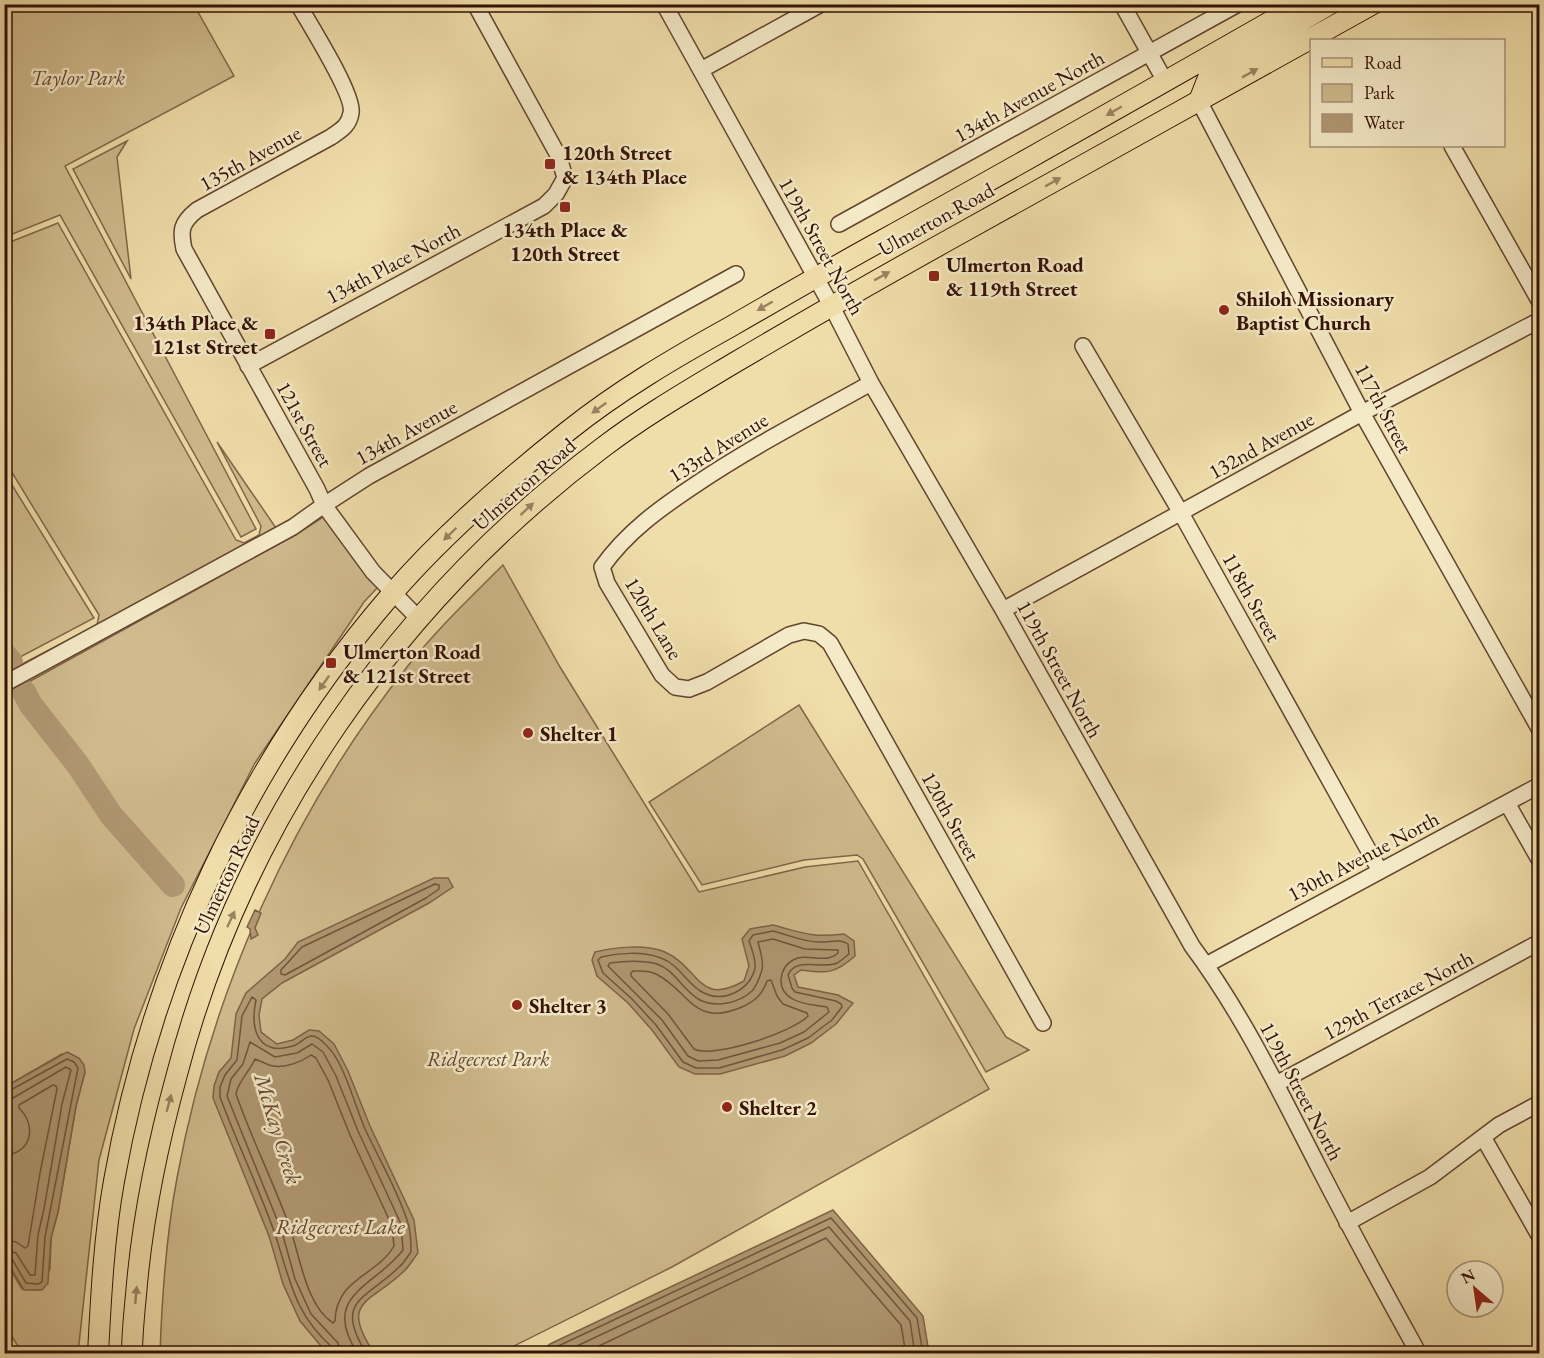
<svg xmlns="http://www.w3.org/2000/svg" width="1544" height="1358" viewBox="0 0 1544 1358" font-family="'EB Garamond',serif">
	<rect width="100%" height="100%" fill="#f0deaa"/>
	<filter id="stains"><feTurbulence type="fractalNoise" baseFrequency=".00333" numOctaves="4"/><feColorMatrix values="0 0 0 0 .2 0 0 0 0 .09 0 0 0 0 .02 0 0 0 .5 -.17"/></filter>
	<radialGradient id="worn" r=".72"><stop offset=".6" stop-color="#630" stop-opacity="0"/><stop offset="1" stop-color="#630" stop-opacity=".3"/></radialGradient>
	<path fill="#d0bb8e" stroke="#82664a" stroke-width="1.5" d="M5,4L194,5L234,76L65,166L256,529L241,537L60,215L5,237Z
		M127,141L117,157L131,279L73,169Z
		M58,223L236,540L244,543L259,535L261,526L217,442L276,528L5,675V673L97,625L99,615L5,461V244Z
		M4,472L94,618L5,665H4Z
		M323,517L378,587L364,602L255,763L181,908L134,1029L99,1160L78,1353H22L5,1325L4,1259L22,1289L38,1290L50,1269L51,1238L58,1212L76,1106L85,1072L62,1054L5,1087V695L297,534Z
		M503,565L560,667L699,892L805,867L858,861L989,1089L672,1267L500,1353L160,1354C162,1295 166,1236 177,1178C211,993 290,814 407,667C436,630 470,598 503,565Z
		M799,705L1006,1037L1029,1050L986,1072L863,859L857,855L804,860L702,885L649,802Z"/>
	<path fill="#b09872" stroke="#7e6246" stroke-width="1.5" d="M434,878H448L453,887L429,903L282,983L262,999L259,1015L261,1032L277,1044L293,1040L309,1030L319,1031L334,1044L348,1071L370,1126L414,1220L418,1253C413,1259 409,1267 403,1272C370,1304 339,1300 374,1353H331L321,1346L300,1321L283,1284L269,1236L213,1098L214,1086L219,1072L231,1058L236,1014L246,993L285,959L298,942Z
		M255,910L261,913L255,928L258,935L251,939L250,929L247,927Z
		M773,925C804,933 811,938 844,934L854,941L855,956C836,973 827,974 801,970L794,975L798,987L838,995L853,1003L836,1024L811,1043L785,1056L720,1074H695L679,1067L652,1030L628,1003L597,976L592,960L595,952C615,947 645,944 665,952C700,968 698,1007 744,981L749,966L742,939L750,929Z
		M67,1052L79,1058L84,1065L85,1072L76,1106L58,1212L51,1238L48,1283L42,1290H24L5,1259L4,1133L8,1131L5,1125V1087Z
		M833,1210L923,1316L929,1353H539L550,1344Z"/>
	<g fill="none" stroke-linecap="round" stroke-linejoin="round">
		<path stroke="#72543c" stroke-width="1.5" d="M435,884L439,885V889L426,898L285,975L281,974V970L302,947Z
			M773,931C789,935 803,942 820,942C830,943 839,938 848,944L849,954C845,957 841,961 837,963C822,970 796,956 788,975L792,988L795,992L836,1001L841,1004L842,1007L832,1020L808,1038L782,1050L719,1068H696L683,1062L656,1025L632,999L603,973L598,960L601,957C618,953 643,951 661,958C679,964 689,987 704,993C724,1003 750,990 755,968C756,960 752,949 749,941L753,935Z
			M773,939L805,949L838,950V953C825,965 807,952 793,960C779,968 776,989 791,998C801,1005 816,1005 827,1007L829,1012L804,1032L780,1043L718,1060L698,1061L688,1056L662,1020L608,966L610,963C625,961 642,960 657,964C675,970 683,991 700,1000C716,1008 739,1003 752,991C757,986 760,976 762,970C764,961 760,951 758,942Z
			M633,971C641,971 649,970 656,974C690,991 693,1028 742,1007C755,1001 762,995 767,981L771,980L777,996L783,1004L807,1013L808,1016C793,1032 713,1059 694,1049L668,1014L631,976V973Z
			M311,1055L316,1058L328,1080L350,1135L392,1226L394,1246C377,1276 336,1278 335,1321L333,1323C306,1306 300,1256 290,1228C274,1183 252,1140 236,1094C238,1081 250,1071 255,1059C261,1061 267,1065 273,1066C286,1068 301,1062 311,1055Z
			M4,1092L9,1091L67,1059L74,1062L78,1068L45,1237L42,1282L38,1284L26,1283L12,1259L4,1257
			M4,1099L13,1098L66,1067L71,1070L62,1104L44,1209L38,1235L35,1275H30L16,1253L4,1249
			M4,1155C32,1154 37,1125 19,1108V1105L53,1085L56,1086L57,1089L40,1173L28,1246L25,1248L16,1242L4,1240
			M334,1354L332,1347C294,1314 290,1279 275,1234C259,1188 237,1143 220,1097V1087L225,1075L237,1060L242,1016L252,997L256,1000C250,1028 257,1057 293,1046C300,1044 305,1036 312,1036C318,1036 323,1042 327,1046C344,1062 355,1106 365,1129C379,1159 397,1189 407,1220C411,1230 411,1243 411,1252C407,1257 404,1263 399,1267C367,1299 332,1300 367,1354
			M341,1354L338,1343L311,1314L295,1279L282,1232L227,1096L231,1079L243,1064L250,1042L275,1057L297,1053L312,1044L323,1052L336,1076L358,1131L401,1224L403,1250C375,1287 319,1295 358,1354
			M548,1354L554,1348L831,1218L917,1318L923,1354
			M560,1354L829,1227L910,1321L915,1354
			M582,1354L826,1238L901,1325L906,1354"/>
		<path stroke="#b09872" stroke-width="24" d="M4,654L11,662
			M24,692L31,705L78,765L111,815L173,885"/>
		<defs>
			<path id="minor" d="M298,4C309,23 355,96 351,113C349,126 341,130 331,137L197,210C181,223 180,230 184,249L317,489L324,505L373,572L418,618
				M664,4L831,305L871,383L1003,610L1192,946C1242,1013 1279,1090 1317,1164C1350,1228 1384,1291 1419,1354
				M1122,4L1165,81
				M701,70L821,4
				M1199,101L1362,413L1540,730
				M1452,146L1540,302
				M839,224L1238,4
				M1083,346L1181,513L1380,871
				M248,366L544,206L556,194L565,178L559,157L475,4
				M871,383C812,416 751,447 695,485C659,509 627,532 602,567L607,583L662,675L675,687L689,689L707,682L789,635L804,631L819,634L830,643L1043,1023
				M1003,610L1362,413L1540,320
				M4,684L293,527L324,505L369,476L736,274
				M1507,803L1540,861
				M1206,965L1540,785
				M1276,1084L1540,942
				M1483,1137L1540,1237
				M1347,1223L1430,1177L1499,1125L1540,1103"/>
			<path id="major" d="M1199,101L1208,78L1219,69L1330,4
				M98,1354C101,1296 104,1237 114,1181C152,965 248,761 391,595C442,536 506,480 568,431C618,391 674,358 730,327C780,298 830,269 881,241C1022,163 1161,84 1301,4
				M132,1354C132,1334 134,1315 136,1295C142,1220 157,1147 177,1074C242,824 396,603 602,448C644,416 689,390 734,363C807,320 880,278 954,237C1094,159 1233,82 1373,4"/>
		</defs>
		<use href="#minor" stroke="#62442e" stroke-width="18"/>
		<use href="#major" stroke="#331105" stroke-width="22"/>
		<use href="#minor" stroke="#f5eac8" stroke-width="15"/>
		<use href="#major" stroke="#f0deaa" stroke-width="20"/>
	</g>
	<defs><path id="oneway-solid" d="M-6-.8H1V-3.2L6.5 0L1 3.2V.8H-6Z" transform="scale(1.5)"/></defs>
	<g fill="#9b8260">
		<use href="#oneway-solid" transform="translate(1250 73) rotate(-29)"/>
		<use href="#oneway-solid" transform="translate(1114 111) rotate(150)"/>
		<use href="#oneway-solid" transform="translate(1053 182) rotate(-29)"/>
		<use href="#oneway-solid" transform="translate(882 276) rotate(-29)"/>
		<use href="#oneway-solid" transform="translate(765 306) rotate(150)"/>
		<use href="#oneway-solid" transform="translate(599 408) rotate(144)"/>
		<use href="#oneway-solid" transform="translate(527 509) rotate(-43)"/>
		<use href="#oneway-solid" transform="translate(450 534) rotate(136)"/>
		<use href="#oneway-solid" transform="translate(324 683) rotate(125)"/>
		<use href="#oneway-solid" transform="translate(231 919) rotate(-65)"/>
		<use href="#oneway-solid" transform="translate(169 1103) rotate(-75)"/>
		<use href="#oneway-solid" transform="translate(136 1295) rotate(-85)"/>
	</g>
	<g fill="#8f2418" stroke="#f5eac8" stroke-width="2">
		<rect x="544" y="158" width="12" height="12" rx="3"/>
		<rect x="559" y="201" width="12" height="12" rx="3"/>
		<rect x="928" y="270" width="12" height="12" rx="3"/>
		<circle cx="1224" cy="310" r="6"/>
		<rect x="264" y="328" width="12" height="12" rx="3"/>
		<rect x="325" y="657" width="12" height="12" rx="3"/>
		<circle cx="528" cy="733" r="6"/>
		<circle cx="517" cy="1005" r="6"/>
		<circle cx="727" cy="1107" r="6"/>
	</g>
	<g text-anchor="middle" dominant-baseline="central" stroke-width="5" stroke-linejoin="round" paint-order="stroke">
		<g font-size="21" font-style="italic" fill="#62442e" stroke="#f5eac8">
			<text x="78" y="77">Taylor Park</text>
			<text x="488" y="1058">Ridgecrest Park</text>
		</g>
		<g font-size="21" fill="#331105" stroke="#f5eac8">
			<text transform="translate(1029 96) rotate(-29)">134th Avenue North</text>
			<text transform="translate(250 158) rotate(-29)">135th Avenue</text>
			<text transform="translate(936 219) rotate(-29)">Ulmerton Road</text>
			<text transform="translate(822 246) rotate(61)">119th Street North</text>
			<text transform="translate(393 263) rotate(-28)">134th Place North</text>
			<text transform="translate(1384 408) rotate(62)">117th Street</text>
			<text transform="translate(305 424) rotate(61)">121st Street</text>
			<text transform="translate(406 432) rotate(-29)">134th Avenue</text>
			<text transform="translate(1261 445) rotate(-29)">132nd Avenue</text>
			<text transform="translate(718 447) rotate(-32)">133rd Avenue</text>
			<text transform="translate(524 484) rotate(-41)">Ulmerton Road</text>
			<text transform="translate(1252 597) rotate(61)">118th Street</text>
			<text transform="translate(654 618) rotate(59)">120th Lane</text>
			<text transform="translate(1060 669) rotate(61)">119th Street North</text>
			<text transform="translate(951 816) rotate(61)">120th Street</text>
			<text transform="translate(1363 856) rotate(-28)">130th Avenue North</text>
			<text transform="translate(226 875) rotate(-65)">Ulmerton Road</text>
			<text transform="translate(1398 995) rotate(-28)">129th Terrace North</text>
			<text transform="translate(1302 1091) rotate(62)">119th Street North</text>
		</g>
		<g font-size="21" font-weight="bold" fill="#331105" stroke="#f5eac8" text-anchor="start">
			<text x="562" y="152">120th Street<tspan x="562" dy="24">&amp; 134th Place</tspan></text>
			<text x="565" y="229" text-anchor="middle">134th Place &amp;<tspan x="565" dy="24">120th Street</tspan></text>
			<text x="946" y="264">Ulmerton Road<tspan x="946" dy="24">&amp; 119th Street</tspan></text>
			<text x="1236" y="298">Shiloh Missionary<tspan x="1236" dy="24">Baptist Church</tspan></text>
			<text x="258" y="322" text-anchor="end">134th Place &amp;<tspan x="258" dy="24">121st Street</tspan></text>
			<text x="343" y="651">Ulmerton Road<tspan x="343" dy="24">&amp; 121st Street</tspan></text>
			<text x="540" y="733">Shelter 1</text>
			<text x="529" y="1005">Shelter 3</text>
			<text x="739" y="1107">Shelter 2</text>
		</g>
		<g font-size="22" font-style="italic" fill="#654731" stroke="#f5eac8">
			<text transform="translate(278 1129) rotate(73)">McKay Creek</text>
			<text x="340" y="1226">Ridgecrest Lake</text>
		</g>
	</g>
	<rect width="1544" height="1358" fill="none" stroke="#f0deaa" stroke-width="24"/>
	<rect x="6" y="6" width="1532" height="1346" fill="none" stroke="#331105" stroke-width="3"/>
	<rect x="12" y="12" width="1520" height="1334" fill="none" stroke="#331105" stroke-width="1.5"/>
	<rect x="1310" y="39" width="195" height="108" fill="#f5eac8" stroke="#a7937a" stroke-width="1.5"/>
	<rect x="1322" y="58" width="30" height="9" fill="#f0deaa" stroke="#a7937a" stroke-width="1.5"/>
	<text x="1364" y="69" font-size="18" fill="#331105">Road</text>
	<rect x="1322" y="84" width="30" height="18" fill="#d0bb8e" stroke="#a7937a" stroke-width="1.5"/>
	<text x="1364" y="99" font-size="18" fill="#331105">Park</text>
	<rect x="1322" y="114" width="30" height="18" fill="#b09872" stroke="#a7937a" stroke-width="1.5"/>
	<text x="1364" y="129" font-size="18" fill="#331105">Water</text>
	<g transform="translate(1475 1289) rotate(331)"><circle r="28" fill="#f5eac8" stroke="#a7937a" stroke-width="1.5"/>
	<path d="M0-4.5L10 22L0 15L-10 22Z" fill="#8f2418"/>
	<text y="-9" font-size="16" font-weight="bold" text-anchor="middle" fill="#331105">N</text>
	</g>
	<rect width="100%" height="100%" filter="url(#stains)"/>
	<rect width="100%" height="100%" fill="url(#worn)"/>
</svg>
